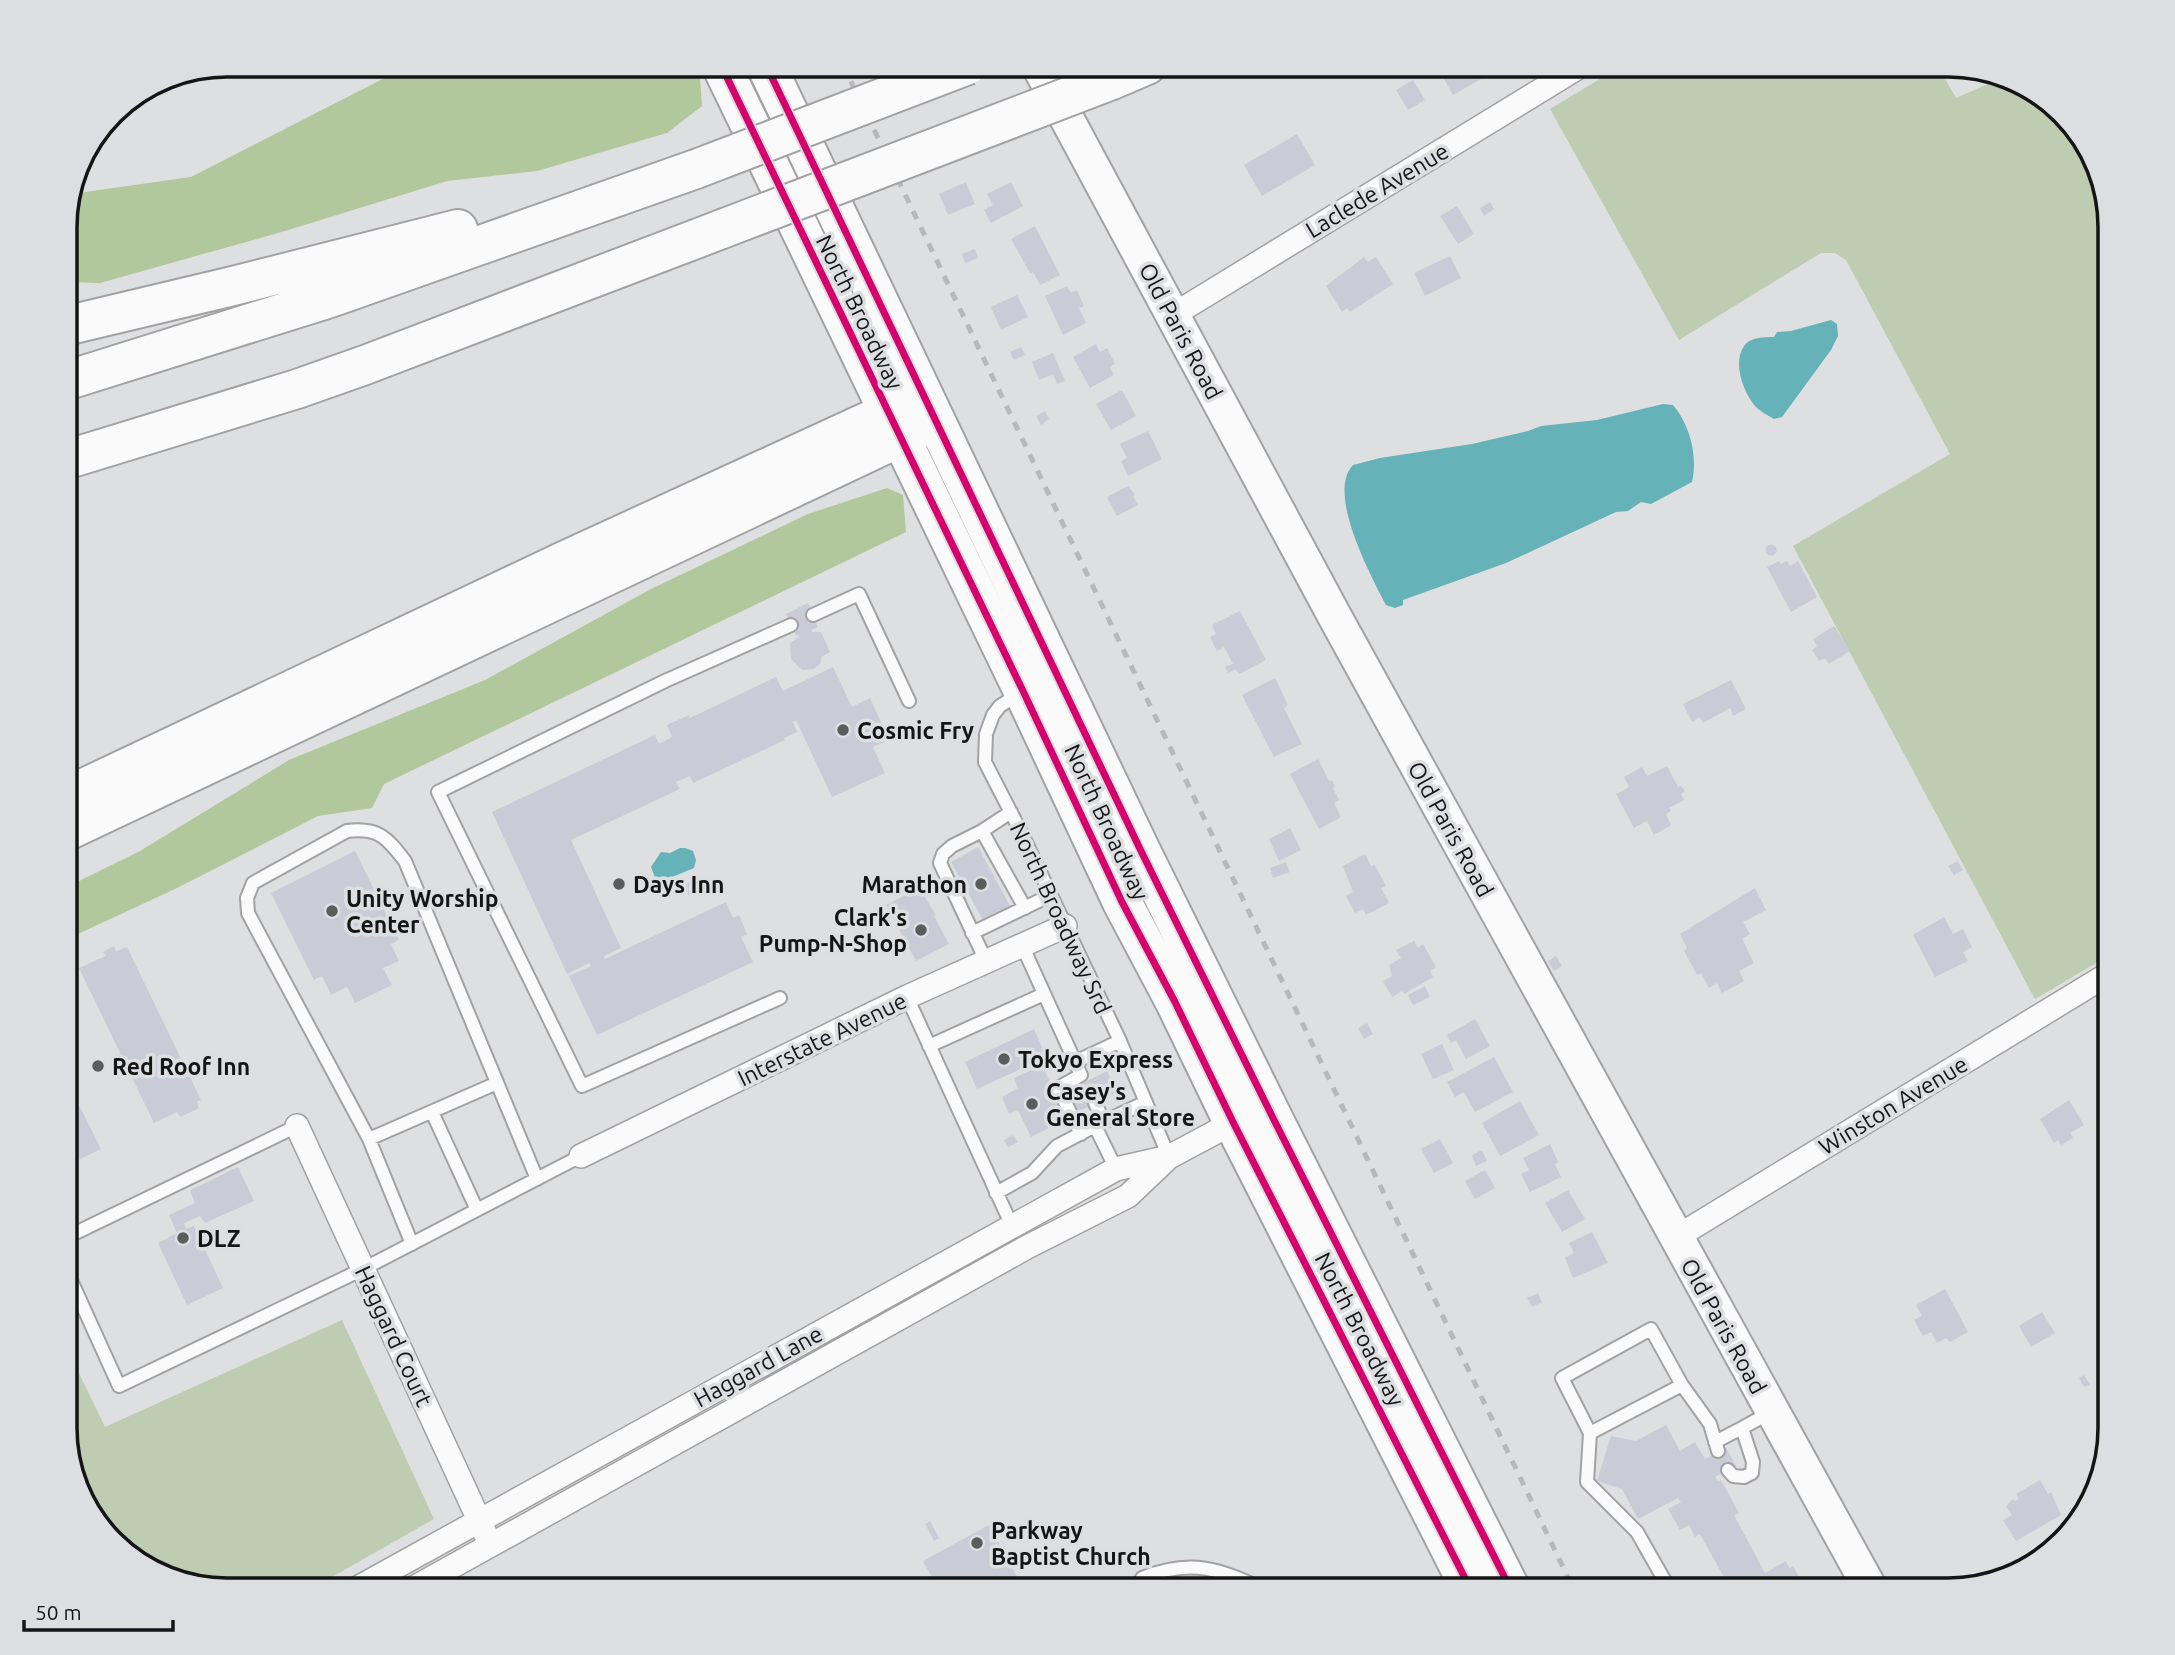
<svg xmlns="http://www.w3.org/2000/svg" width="2175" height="1655" viewBox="0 0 2175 1655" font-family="Ubuntu,sans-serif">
	<rect width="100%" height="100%" fill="#dedfe0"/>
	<path fill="#becdb1" d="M1623,65H1937L1956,98L1995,81L2047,99L2094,156L2110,227V363L2102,369L2110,384V955L2035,999L1793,546L1950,454L1846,260L1835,253H1821L1679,340L1550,109Z
		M342,1320L434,1519L309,1590H227L128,1556L82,1500L65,1438V1344L105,1427Z"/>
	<path fill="#b0c89b" d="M410,65H699L702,106L667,133L537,171L447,181L285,231L100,283L65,282V216L71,194L191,177Z
		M887,488L903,495L906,532L384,784L372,808L318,816L177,888L65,940V888L140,851L289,760L485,680L651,589L808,514Z"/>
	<path fill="#65b2b8" d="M1831,320L1837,324L1838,336L1831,350L1782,417L1774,419C1769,416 1761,412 1756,407C1744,394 1732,363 1744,346C1750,337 1764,337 1774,337L1777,332L1791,331Z
		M1663,404L1673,405C1690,425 1698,456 1692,482L1651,504L1641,502L1628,511L1616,512L1506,563L1403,600V605L1395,608L1386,605C1371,576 1326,493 1353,465L1380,458L1472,444L1528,431L1541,426L1597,420Z
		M680,848H685L693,851L696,860L694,868L660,882L656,880L651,867L661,852L670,853Z"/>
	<path fill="#c9ccd6" d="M1448,65H1482L1488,75L1453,95L1439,70Z
		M1413,80L1425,100L1408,110L1396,90Z
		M1297,134L1315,165L1262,196L1244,165Z
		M966,182L975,204L948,215L939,194Z
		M1011,182L1023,206L991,223L984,210L993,205L987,194Z
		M1490,202L1494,209L1484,216L1480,208Z
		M1457,206L1474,234L1458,244L1440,216Z
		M1035,226L1060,275L1040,285L1033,272L1030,273L1011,239Z
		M975,249L978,258L965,263L962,254Z
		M1450,256L1461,278L1425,296L1414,273Z
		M1364,257L1368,262L1376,257L1393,284L1350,312L1347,308L1342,312L1326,286Z
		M1067,286L1071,293L1077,290L1084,306L1079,308L1086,323L1063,335L1045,296Z
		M1017,295L1028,317L1001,330L991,307Z
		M1096,344L1100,352L1107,348L1115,364L1110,367L1114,375L1090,388L1073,357Z
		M1021,347L1025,355L1014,360L1010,352Z
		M1053,353L1065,381L1057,384L1053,374L1039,380L1032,362Z
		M1122,390L1136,416L1111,430L1096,404Z
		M1045,411L1049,419L1041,425L1036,416Z
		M1148,431L1162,459L1128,476L1121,461L1127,458L1120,444Z
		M1128,486L1135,495L1133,496L1138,505L1117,516L1107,497Z
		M1765.5 550a5.5 5.5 0 1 1 11 0a5.5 5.5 0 1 1-11 0Z
		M1779,561L1781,564L1787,561L1790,566L1798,561L1817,597L1791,612L1767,567Z
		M808,603L818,627L811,630L812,632H821L830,652L821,657V663L814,669L802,670L791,659L790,643L799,637L798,635L796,636L786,614Z
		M1240,611L1266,660L1239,674L1236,669L1228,673L1225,667L1233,664L1224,647L1217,651L1210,637L1216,634L1212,625Z
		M1834,626L1850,651L1829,664L1825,658L1819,661L1812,650L1817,646L1813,639Z
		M833,667L852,707L870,698L889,740L873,747L885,773L832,797L796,720L793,722L797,732L784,738L785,740L693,783L690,776L676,782L680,789L571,840L621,948L604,956L605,959L726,902L733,918L739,915L747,934L741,937L753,962L597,1035L569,976L591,966L589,963L567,974L492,812L655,735L659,744L672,737L667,725L689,715L690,718L776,677L783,691Z
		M1275,678L1288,705L1284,708L1302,744L1274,757L1242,695Z
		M1731,680L1746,709L1733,716L1730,708L1703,723L1700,717L1692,722L1683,704Z
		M1318,759L1329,781L1332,780L1335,787L1333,788L1339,800L1334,803L1341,817L1319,829L1290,774Z
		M1667,766L1678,787L1681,786L1685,791L1681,794L1684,800L1669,808L1671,811L1666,814L1671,825L1654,835L1647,821L1634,828L1616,794L1629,787L1624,777L1642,767L1647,776Z
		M1290,828L1301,850L1279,861L1269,839Z
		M978,847L1010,906L983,920L951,862Z
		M355,851L399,940L391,944L399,961L383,968L392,985L355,1003L347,987L331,995L322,976L314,980L271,893Z
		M1365,854L1371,866L1375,865L1386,886L1381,888L1389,903L1366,915L1363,909L1355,913L1346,896L1353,892L1343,866Z
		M1958,861L1963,870L1954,875L1948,866Z
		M1286,862L1290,872L1273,878L1270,868Z
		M693,881L698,892L689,896L684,885Z
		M919,888L936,915L934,916L949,944L916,961L886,905Z
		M1755,888L1766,910L1743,922L1750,934L1742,939L1754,963L1739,971L1744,981L1722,993L1717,983L1709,988L1701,973L1697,975L1684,951L1687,948L1680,934Z
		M1944,917L1953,934L1963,929L1972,947L1963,952L1968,961L1935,977L1913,935Z
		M1414,941L1418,948L1423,944L1436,967L1430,971L1433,977L1404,994L1402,991L1392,997L1383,981L1392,976L1389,965L1401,958L1396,950Z
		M114,946L116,951L127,947L201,1100L197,1102L199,1108L180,1117L177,1112L154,1123L79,968L106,956L103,952Z
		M1556,956L1562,966L1554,971L1548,961Z
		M1425,986L1430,997L1413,1005L1408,995Z
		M1475,1019L1490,1046L1466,1059L1456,1040L1451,1043L1447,1035Z
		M1367,1023L1373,1034L1364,1039L1358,1028Z
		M1034,1029L1045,1054L1037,1058L1038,1061L977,1089L965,1062Z
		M1442,1044L1454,1070L1433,1079L1421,1054Z
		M1494,1057L1513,1092L1475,1112L1464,1092L1455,1097L1447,1082Z
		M1042,1065L1067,1119L1031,1137L1018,1110L1009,1114L1002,1097L1018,1088L1014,1078Z
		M2110,1070V1100L2100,1076Z
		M1107,1071L1117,1092L1074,1114L1064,1093Z
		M65,1077L101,1149L74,1162L76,1166L66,1171Z
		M2069,1100L2084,1125L2070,1133L2073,1138L2061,1145L2058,1140L2054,1143L2040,1119Z
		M1520,1101L1539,1135L1500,1156L1482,1123Z
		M1013,1135L1018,1142L1008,1147L1004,1140Z
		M1440,1139L1453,1163L1434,1173L1421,1149Z
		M1550,1144L1558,1162L1555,1164L1561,1177L1530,1192L1521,1174L1529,1170L1523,1158Z
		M1482,1150L1487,1161L1476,1166L1472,1155Z
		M238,1167L254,1201L205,1223L200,1216L184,1223L186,1229L194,1226L223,1288L187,1305L158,1243L177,1233L169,1215L195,1203L190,1190Z
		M1485,1170L1495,1188L1475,1199L1465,1181Z
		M1568,1190L1585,1219L1562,1232L1545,1203Z
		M1592,1232L1608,1263L1573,1278L1565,1258L1574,1253L1569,1243Z
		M1945,1289L1968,1332L1950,1342L1946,1338L1937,1343L1931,1332L1923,1336L1914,1320L1922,1316L1916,1305Z
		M1538,1293L1542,1302L1532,1307L1527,1298Z
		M2042,1312L2055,1333L2031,1347L2019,1326Z
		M2084,1375L2090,1385L2084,1387L2079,1378Z
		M1666,1425L1680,1451L1695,1442L1705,1459L1726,1447L1736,1466L1715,1477L1718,1481L1721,1480L1739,1513L1734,1515L1765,1573L1786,1561L1789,1568L1793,1566L1806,1590H1731L1700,1534L1695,1537L1689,1525L1680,1530L1668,1509L1681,1502L1678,1498L1638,1519L1622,1489L1597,1481L1611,1436L1636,1441Z
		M2040,1480L2048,1494L2051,1492L2061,1515L2016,1541L2003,1520L2012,1515L2006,1506L2013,1499L2014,1501L2019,1499L2016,1494Z
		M930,1521L939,1538L934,1541L925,1524Z
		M989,1525L1024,1590H939L923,1561Z
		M495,1576L499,1583L490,1588L487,1581Z"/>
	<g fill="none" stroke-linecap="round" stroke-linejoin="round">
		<defs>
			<path id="lane" d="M813,615L859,594L909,701
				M1020,693L1000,706L993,715L986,734L985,762L1022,834L1120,1041L1169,1157
				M982,831L1025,908
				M972,933L1051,895
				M1022,945L1081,1075L1058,1088L1081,1134
				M986,961L940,863L943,854L952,846L982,831L1011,812
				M907,997L1012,1226
				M780,998L582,1086L438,792L665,681L791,625
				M929,1046L1044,994
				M1075,1062L1120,1041
				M1095,1103L1104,1122
				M432,1112L477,1210
				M369,1139L497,1083
				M1116,1169L1095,1126L1146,1102
				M996,1193L1032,1173L1057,1146L1095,1126
				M65,1238L297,1126
				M412,1244L369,1139L248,913L247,898L253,883L347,831C379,827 387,838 405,861L537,1179
				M65,1267L119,1386L363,1269L581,1156
				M1590,1433L1682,1385
				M1715,1442L1742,1428
				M1728,1470L1733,1476L1744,1477L1752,1473L1753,1462L1742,1428L1771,1412
				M1138,1590L1142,1578C1192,1558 1219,1569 1265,1590
				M1670,1590L1637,1532L1587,1482L1590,1433L1562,1378L1651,1329L1682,1385L1710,1424L1718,1451"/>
			<path id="street" d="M1173,315L1582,65
				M297,1126L485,1533
				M581,1156L907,997L1065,926
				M1675,1238L2110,973
				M354,1590L1116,1169L1169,1157L1242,1118
				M410,1590L1029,1246L1128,1196L1169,1157"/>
			<path id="secondary" d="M1038,65L1335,617L1871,1590"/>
			<path id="highway" d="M721,65L1023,691L1122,902L1175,1002L1233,1122L1471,1590
				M766,65L1141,851L1274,1120L1511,1590
				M1112,80L1147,65
				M65,326L233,286L458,229
				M65,381L330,298L696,169
				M65,460L297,389L365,365L722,229
				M65,797L564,561L908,403
				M65,832L924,426"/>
		</defs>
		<use href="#lane" stroke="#a2a2a4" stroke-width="16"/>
		<use href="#street" stroke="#a2a2a4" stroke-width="26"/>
		<use href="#secondary" stroke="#a2a2a4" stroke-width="37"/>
		<use href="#highway" stroke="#a2a2a4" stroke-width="42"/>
		<use href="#lane" stroke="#fafafa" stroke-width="12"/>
		<use href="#street" stroke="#fafafa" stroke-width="23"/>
		<use href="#secondary" stroke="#fafafa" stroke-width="33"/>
		<use href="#highway" stroke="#fafafa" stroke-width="38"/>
		<path stroke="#b8b8b8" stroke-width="5" stroke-dasharray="9 9" stroke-linecap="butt" d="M843,65L1574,1590"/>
		<defs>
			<path id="highway-bridge" d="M696,169L968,65
				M722,229L1112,80"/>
		</defs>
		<use href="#highway-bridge" stroke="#a2a2a4" stroke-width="42" stroke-linecap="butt"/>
		<use href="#highway-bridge" stroke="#fafafa" stroke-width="38"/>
		<defs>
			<path id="cycleway" d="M721,65L1023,691L1122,902L1175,1002L1233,1122L1471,1590
				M766,65L1141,851L1274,1120L1511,1590"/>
		</defs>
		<use href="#cycleway" stroke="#dddee1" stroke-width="11"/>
		<use href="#cycleway" stroke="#d6006c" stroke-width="7"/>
	</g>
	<g fill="#5b5c5d" stroke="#dddee1" stroke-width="2.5">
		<circle cx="843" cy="730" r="7"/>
		<circle cx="619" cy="884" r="7"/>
		<circle cx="981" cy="884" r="7"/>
		<circle cx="332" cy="911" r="7"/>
		<circle cx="921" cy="930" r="7"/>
		<circle cx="1004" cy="1059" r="7"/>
		<circle cx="98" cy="1066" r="7"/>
		<circle cx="1032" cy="1104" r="7"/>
		<circle cx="183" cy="1238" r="7"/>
		<circle cx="977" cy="1543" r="7"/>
	</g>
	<g text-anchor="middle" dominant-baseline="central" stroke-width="7" stroke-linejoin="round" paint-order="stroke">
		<g font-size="23" fill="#151516" stroke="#dddee1">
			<text transform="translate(1377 190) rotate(-31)">Laclede Avenue</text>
			<text transform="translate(860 312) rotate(64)">North Broadway</text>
			<text transform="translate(1181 331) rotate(62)">Old Paris Road</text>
			<text transform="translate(1107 822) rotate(65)">North Broadway</text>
			<text transform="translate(1451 829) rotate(61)">Old Paris Road</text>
			<text transform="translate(1061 918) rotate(65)">North Broadway Srd</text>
			<text transform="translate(822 1039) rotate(-26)">Interstate Avenue</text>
			<text transform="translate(1893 1105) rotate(-31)">Winston Avenue</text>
			<text transform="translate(1724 1326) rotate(61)">Old Paris Road</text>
			<text transform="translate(1360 1329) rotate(63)">North Broadway</text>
			<text transform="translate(394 1336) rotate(65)">Haggard Court</text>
			<text transform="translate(758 1366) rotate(-29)">Haggard Lane</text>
		</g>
		<g font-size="23" font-weight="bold" fill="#151516" stroke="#dddee1" text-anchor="start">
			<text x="857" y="730">Cosmic Fry</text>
			<text x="633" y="884">Days Inn</text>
			<text x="967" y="884" text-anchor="end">Marathon</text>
			<text x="346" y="898">Unity Worship<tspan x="346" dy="26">Center</tspan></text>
			<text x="907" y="917" text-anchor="end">Clark's<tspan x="907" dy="26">Pump-N-Shop</tspan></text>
			<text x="1018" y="1059">Tokyo Express</text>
			<text x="112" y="1066">Red Roof Inn</text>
			<text x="1046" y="1091">Casey's<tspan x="1046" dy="26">General Store</tspan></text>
			<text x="197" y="1238">DLZ</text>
			<text x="991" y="1530">Parkway<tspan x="991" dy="26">Baptist Church</tspan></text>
		</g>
	</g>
	<path d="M0 0H2175V1655H0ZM227 77H1948A150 150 0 0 1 2098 227V1428A150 150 0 0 1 1948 1578H227A150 150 0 0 1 77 1428V227A150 150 0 0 1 227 77Z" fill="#dddee1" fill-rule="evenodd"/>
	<path fill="none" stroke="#151516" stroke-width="3.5" d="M227 77H1948A150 150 0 0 1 2098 227V1428A150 150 0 0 1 1948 1578H227A150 150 0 0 1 77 1428V227A150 150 0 0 1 227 77Z"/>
	<path d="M24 1620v10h149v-10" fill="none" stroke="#151516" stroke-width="3.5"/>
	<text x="35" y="1620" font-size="21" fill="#151516" stroke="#dddee1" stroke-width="5" paint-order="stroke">50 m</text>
</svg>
